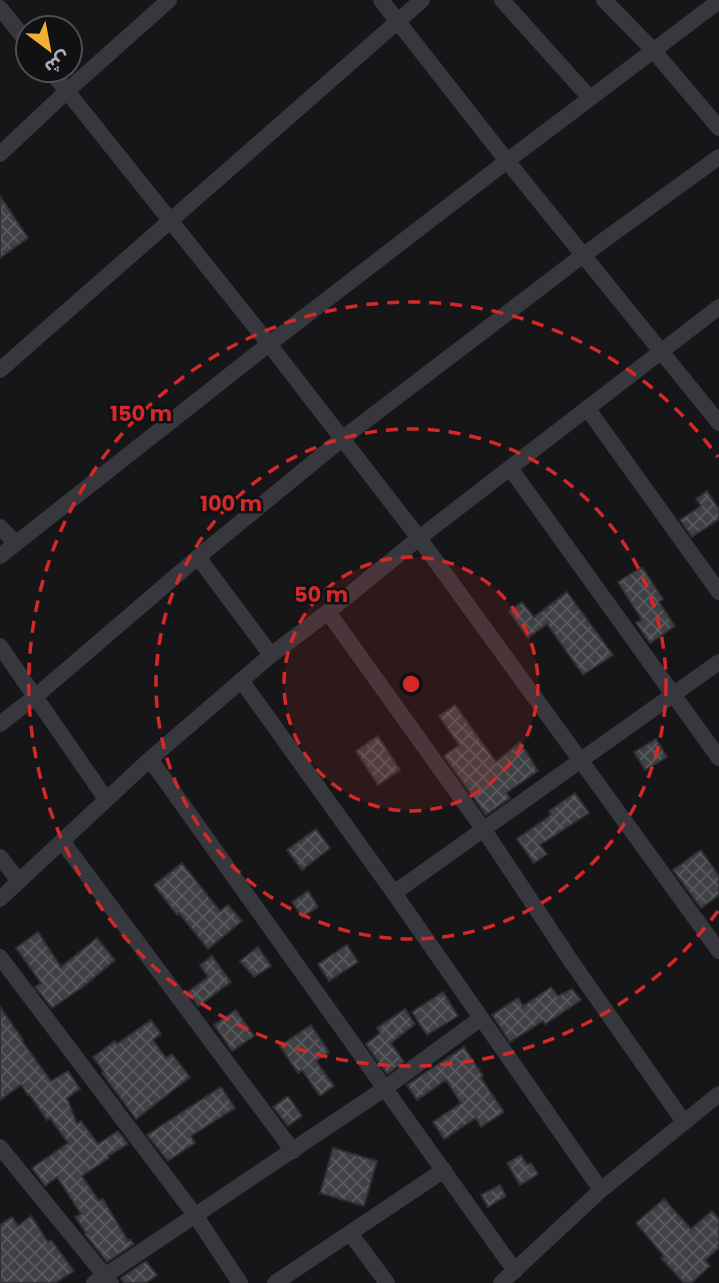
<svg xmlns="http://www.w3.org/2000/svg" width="719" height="1283" viewBox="0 0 719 1283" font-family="Poppins,'Noto Sans Arabic',sans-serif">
	<defs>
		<pattern id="building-cross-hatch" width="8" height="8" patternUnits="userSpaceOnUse" patternTransform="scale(1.75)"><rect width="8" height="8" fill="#404145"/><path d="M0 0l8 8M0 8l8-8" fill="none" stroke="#595a5e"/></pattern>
	</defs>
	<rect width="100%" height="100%" fill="#161618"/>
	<path fill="url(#building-cross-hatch)" stroke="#303034" stroke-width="2" d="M0,196L28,238L0,258Z
		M707,491L719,509V519L692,537L680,520L701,506L696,499Z
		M642,567L663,599L659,602L675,626L650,643L636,623L642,620L618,582Z
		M567,592L613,655L583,675L547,624L528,638L509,611L522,602L534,617Z
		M455,705L496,762L520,742L538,771L506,793L510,798L486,815L444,756L459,745L439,716Z
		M378,736L400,770L378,785L356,751Z
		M656,739L667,757L645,770L634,752Z
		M575,793L589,813L540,845L547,854L534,863L517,839L551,815L549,811Z
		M316,829L330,848L302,870L287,850Z
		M701,850L719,876V895L701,908L673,870Z
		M182,863L220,911L228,905L242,921L208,949L179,913L177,915L154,885Z
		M308,891L318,907L302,917L292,902Z
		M38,932L61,967L97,938L115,960L84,986L52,1008L35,987L41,983L16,948Z
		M347,945L358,962L329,981L318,964Z
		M258,947L271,966L254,977L240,961Z
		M212,956L231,982L198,1006L188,992L208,977L200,965Z
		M551,987L558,996L572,989L581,1000L545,1024L543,1021L510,1042L492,1015L518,998L523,1006Z
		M443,992L458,1016L427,1035L412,1012Z
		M0,1007L23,1040L22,1041L51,1081L68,1071L80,1089L67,1098L77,1124L81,1121L98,1144L118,1131L128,1144L108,1156L109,1158L82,1176L99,1201L103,1199L128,1241L130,1239L134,1244L107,1262L85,1234L86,1233L75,1217L81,1214L57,1177L45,1186L32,1168L68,1143L50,1118L47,1120L29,1094L28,1095L21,1085L0,1100Z
		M405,1009L415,1024L391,1043L404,1062L387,1074L366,1044L380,1033L377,1028Z
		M236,1010L254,1036L232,1051L214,1025Z
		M151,1020L161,1034L153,1040L166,1058L172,1054L190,1077L136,1119L102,1073L104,1072L93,1057L115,1041L117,1044Z
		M311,1025L329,1052L316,1061L334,1086L320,1096L302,1070L298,1073L280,1046Z
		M464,1047L483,1076L481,1078L504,1112L481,1127L476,1118L444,1139L433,1122L461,1103L446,1080L417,1100L407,1085Z
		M221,1087L235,1108L191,1136L195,1143L168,1161L147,1135Z
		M288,1096L302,1116L288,1126L273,1107Z
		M333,1148L377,1161L364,1206L320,1193Z
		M521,1155L527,1165L531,1163L538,1174L520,1185L507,1163Z
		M500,1185L506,1196L488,1207L481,1195Z
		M664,1199L691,1229L712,1211L719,1219V1248L705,1260L710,1266L691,1283H684L661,1258L664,1256L636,1223Z
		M31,1216L48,1242L51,1240L74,1271L55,1283H0V1225L12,1217L18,1226Z
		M146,1261L157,1275L146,1283H124L121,1278Z"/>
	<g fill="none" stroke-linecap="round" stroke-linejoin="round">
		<path stroke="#37383d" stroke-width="16" d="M381,0L507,161L719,423
			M502,0L590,98
			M604,0L653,50L719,128
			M0,8L28,43
			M50,70L269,344L419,538L719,951
			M0,154L67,91L169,0
			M0,370L422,0
			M587,408L719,592
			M510,468L719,758
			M0,527L16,543
			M0,556L269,344L507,161L719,1
			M198,557L271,655
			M328,612L484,830L573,964L684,1122
			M0,646L106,799
			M241,680L394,893L601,1190
			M0,724L36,696L198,557L343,438L582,256L719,157
			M150,759L515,1271
			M62,841L293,1151
			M0,857L19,881
			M394,893L719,662
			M0,899L150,759L271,655L328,612L419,538L719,307
			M0,957L195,1215L240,1283
			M0,1147L111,1283
			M350,1233L387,1283
			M94,1283L384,1089L481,1018
			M275,1283L444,1170
			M501,1283L601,1190L719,1094"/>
	</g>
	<circle cx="411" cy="684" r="127" fill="#d62828" fill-opacity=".12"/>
	<g fill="none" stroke="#d62828" stroke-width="3.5" stroke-dasharray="12 9">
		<circle cx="411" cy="684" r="127"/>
		<circle cx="411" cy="684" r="255"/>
		<path d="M718 911A382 382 0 1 1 718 457"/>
	</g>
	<circle cx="411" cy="684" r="10" fill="#d62828" stroke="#111113" stroke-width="3.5"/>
	<g font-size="21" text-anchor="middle" font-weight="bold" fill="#d62828" stroke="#111113" stroke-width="5" stroke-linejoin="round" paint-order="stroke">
		<text x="141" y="421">150 m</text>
		<text x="231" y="511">100 m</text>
		<text x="321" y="602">50 m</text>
	</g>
	<g transform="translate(49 49) rotate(148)"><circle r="33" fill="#111113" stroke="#4d4f55" stroke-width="2"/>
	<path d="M0-5L12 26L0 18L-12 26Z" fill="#f2b134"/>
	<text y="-10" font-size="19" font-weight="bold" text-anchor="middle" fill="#a8adb8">ش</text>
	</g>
</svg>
